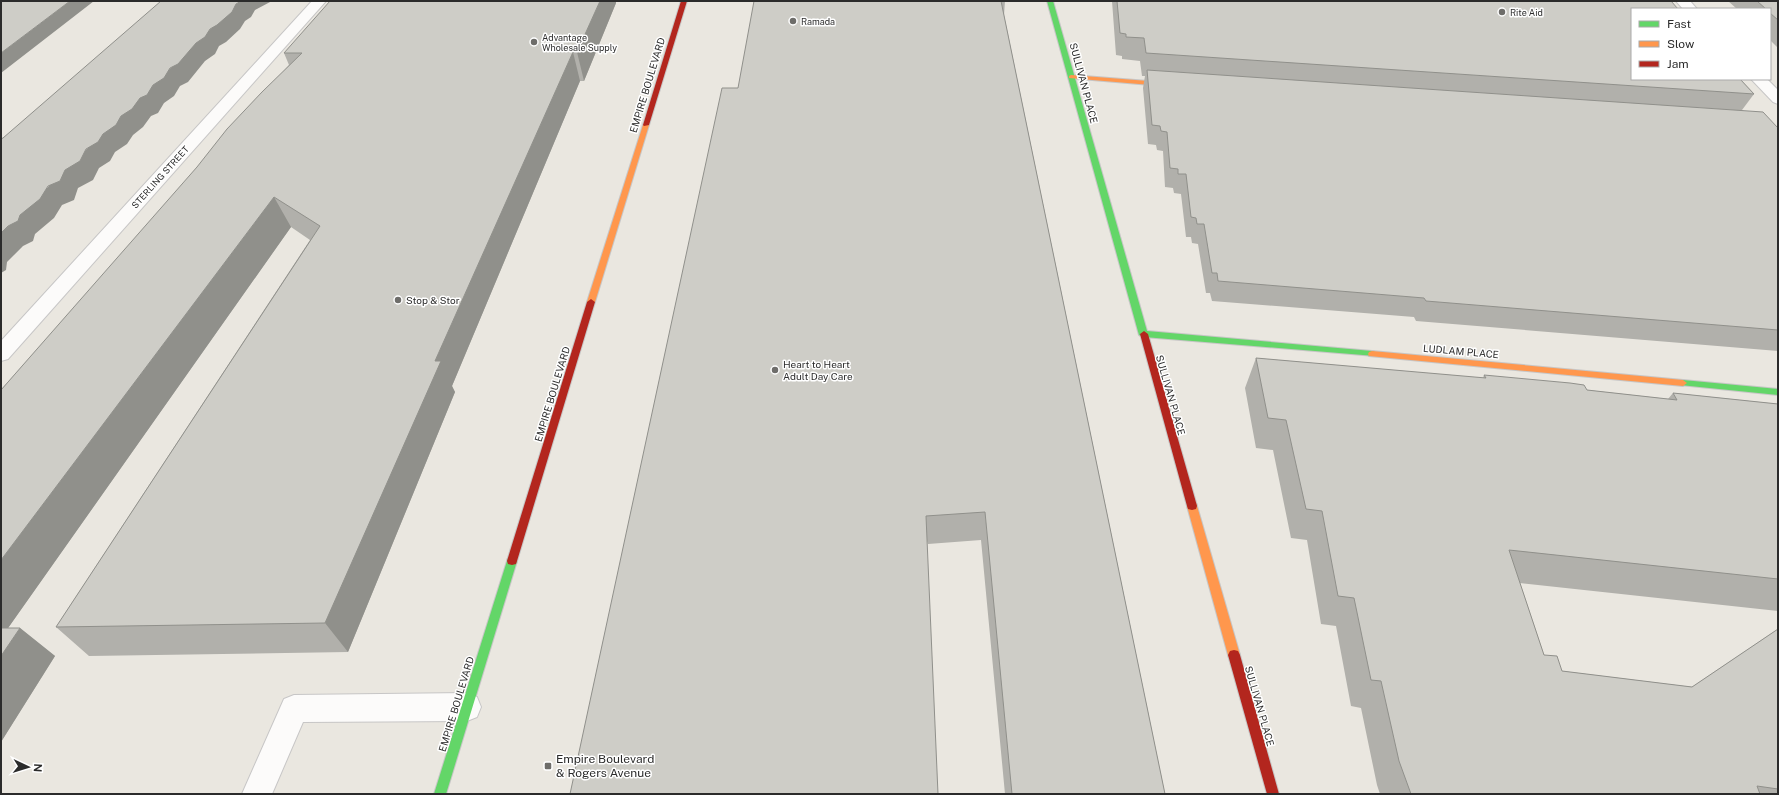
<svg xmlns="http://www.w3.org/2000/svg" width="1779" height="795" viewBox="0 0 1779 795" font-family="'Public Sans',sans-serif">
	<rect width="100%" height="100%" fill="#eae7e0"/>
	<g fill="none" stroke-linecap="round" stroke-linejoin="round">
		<defs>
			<path id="lane" d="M467,693L477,697L481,707L477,717L467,721L303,722L272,794H242L284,699L294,695Z"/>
			<path id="street" d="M312,1H326L8,359L1,361V341Z
				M1676,1H1690L1697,9H1683Z
				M1751,79H1767L1778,90V104L1773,102Z"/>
			<path id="fast" d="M1047,1H1053L1147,331L1372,351L1375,352L1376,354L1375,356L1144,337L1139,335Z
				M1683,380L1778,389V395L1680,385L1679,383L1680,381Z
				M512,557L516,558L517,561L446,794H434L507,561L508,558Z"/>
			<path id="slow" d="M1071,75L1174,83L1177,85L1174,87L1069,78V76Z
				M646,123L649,125L595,302L591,305L588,304L587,302L643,125Z
				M1372,351L1683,380L1687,383L1683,386L1369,356L1368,354L1369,352Z
				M1192,502L1196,503L1197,506L1240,655L1238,659L1234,660L1230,659L1228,655L1187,506L1188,503Z"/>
			<path id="jam" d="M681,1H687L649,125L644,126L643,125Z
				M591,299L595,302L517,561L516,564L512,565L508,564L507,561L587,302Z
				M1144,331L1148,334L1197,506L1196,509L1192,510L1188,509L1187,506L1140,334Z
				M1234,650L1238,651L1240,655L1279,794H1267L1228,655L1230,651Z"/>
		</defs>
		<use href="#lane" stroke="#c7c6c6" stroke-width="2"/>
		<use href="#street" stroke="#c7c6c6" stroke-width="2"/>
		<use href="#fast" stroke="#c7c6c6" stroke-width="2"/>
		<use href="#slow" stroke="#c7c6c6" stroke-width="2"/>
		<use href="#jam" stroke="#c7c6c6" stroke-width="2"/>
		<use href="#lane" fill="#fcfbfa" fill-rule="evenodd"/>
		<use href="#street" fill="#fcfbfa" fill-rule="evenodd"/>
		<use href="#fast" fill="#63d668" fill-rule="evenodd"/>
		<use href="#slow" fill="#ff974d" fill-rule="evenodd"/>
		<use href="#jam" fill="#b3261e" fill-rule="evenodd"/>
	</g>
	<path fill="#b1b0ab" d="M754,1H1005L1004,15L1165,794H1005L981,540L928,544Z
		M1112,1H1671L1632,79H1741V80L1754,94L1742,110L1778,128V351L1416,321L1414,317L1212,301L1210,293H1206L1198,244L1192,243L1191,237H1186L1181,194L1174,193L1173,188L1165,187L1163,151L1157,150L1156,145L1148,144L1143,88L1145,76H1142L1140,61L1122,59V56L1116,55Z
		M1728,1H1778V48L1770,40V9H1737Z
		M616,3L584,81H580L452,386L455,392L348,652L89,656L56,627L310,240L291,227L8,628H20L55,656L1,742V390L289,65L284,53Z
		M1256,358L1483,378L1484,375L1587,390L1668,399L1673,393L1778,404V611L1520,583L1544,655L1562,671L1692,687L1778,629V794H1380L1377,785L1361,708L1351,706L1336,626L1321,624L1307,540L1291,538L1273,450L1256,448L1245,388Z"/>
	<path fill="#90908b" d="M70,1H94L1,73V53Z
		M241,1H272L255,10L251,17L245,21L240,29L226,42L219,46L215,54L205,61L188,82L180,86L174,96L164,103L158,113L151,116L143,127L133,135L127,144L115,152L110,161L99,168L93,180L78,188L74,200L62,205L54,218L35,234L33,241L23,246L7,262L6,270L1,273V233L20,215L65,170L121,116L140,98L236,4Z
		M600,1H616V3L584,81L577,52Z
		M573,52L580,81L452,386L455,392L348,652L325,623L435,361Z
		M274,197L291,227L1,638V560Z
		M20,628L55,656L1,742V656Z"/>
	<path fill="#cecdc7" stroke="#90908b" d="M1,1H70L1,53Z
		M161,1H241L236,4L232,12L217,25L210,29L205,37L196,43L178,64L170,68L164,78L153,85L147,95L140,98L132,109L121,116L116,125L103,134L98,142L86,149L80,161L65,170L60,181L48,186L40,199L20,215L18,221L8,226L1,233V139L3,138Z
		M330,1H600L577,52H573L435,361H441L325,623L56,627L320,226L274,197L1,560V390L197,167L227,129L262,92L302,53H284Z
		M754,1H1001L1165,794H1012L985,512L926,516L938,794H570L722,88H738Z
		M1117,1H1671L1678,9H1632V79H1740L1754,94L1146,53L1144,38L1126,37V34L1120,33Z
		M1757,1H1778V20L1770,13V9H1766Z
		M1147,70L1763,112L1778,128V330L1426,301L1424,298L1218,281L1217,273H1212L1204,224H1197L1196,218L1191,217L1186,174H1178V169L1170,168L1167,132L1161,131L1160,126L1152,125Z
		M1256,358L1486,378L1484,375L1570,383L1584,385L1587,390L1677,400L1673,393L1778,404V579L1509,550L1544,655L1557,656L1562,671L1692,687L1778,629V789L1757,786L1760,794H1411L1399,761L1381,681L1371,680L1354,598L1338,596L1322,511L1306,509L1286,420L1268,418Z
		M1,628H20L1,656Z"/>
	<g fill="#6e6d6a" stroke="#fff" stroke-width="1.5">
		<circle cx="1502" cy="12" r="4"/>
		<circle cx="793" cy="21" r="4"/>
		<circle cx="534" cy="42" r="4"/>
		<circle cx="398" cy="300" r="4"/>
		<circle cx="775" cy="370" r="4"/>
		<rect x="544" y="762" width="8" height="8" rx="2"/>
	</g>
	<g text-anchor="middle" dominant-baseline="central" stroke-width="3" stroke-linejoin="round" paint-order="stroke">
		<g font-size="9" fill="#2b2b2b" stroke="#fff" text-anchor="start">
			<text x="1510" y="12">Rite Aid</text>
			<text x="801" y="21">Ramada</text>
			<text x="542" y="37">Advantage<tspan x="542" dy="10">Wholesale Supply</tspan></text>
		</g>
		<g font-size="9" fill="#2b2b2b" stroke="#fff">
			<text transform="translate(160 177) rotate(-48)">STERLING STREET</text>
		</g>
		<g font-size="10" fill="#2b2b2b" stroke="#fff">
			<text transform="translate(1084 83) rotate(75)">SULLIVAN PLACE</text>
			<text transform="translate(647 85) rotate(-73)">EMPIRE BOULEVARD</text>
			<text transform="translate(1461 351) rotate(5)">LUDLAM PLACE</text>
			<text transform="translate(552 394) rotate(-73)">EMPIRE BOULEVARD</text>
			<text transform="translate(1171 395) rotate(74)">SULLIVAN PLACE</text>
			<text transform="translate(456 704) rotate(-73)">EMPIRE BOULEVARD</text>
			<text transform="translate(1260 706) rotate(74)">SULLIVAN PLACE</text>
		</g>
		<g font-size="10" fill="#2b2b2b" stroke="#fff" text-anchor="start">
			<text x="406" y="300">Stop &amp; Stor</text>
			<text x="783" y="364">Heart to Heart<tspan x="783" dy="12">Adult Day Care</tspan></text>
		</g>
		<g font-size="12" fill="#2b2b2b" stroke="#fff" text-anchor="start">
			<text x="556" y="759">Empire Boulevard<tspan x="556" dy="14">&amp; Rogers Avenue</tspan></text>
		</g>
	</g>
	<rect width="1779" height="795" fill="none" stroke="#2b2b2b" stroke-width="4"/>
	<rect x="1631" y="8" width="140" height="72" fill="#ffffff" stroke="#aaaaaa"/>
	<rect x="1639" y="21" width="20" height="6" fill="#63d668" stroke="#aaaaaa"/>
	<text x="1667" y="28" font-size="12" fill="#2b2b2b">Fast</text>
	<rect x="1639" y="41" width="20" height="6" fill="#ff974d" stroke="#aaaaaa"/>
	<text x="1667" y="48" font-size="12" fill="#2b2b2b">Slow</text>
	<rect x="1639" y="61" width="20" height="6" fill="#b3261e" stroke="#aaaaaa"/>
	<text x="1667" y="68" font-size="12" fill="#2b2b2b">Jam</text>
	<g transform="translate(28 767) rotate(94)" stroke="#ffffff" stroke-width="3" paint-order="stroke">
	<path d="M0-3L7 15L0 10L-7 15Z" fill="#2b2b2b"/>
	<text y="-6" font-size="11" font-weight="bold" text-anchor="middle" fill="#2b2b2b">N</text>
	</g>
</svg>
